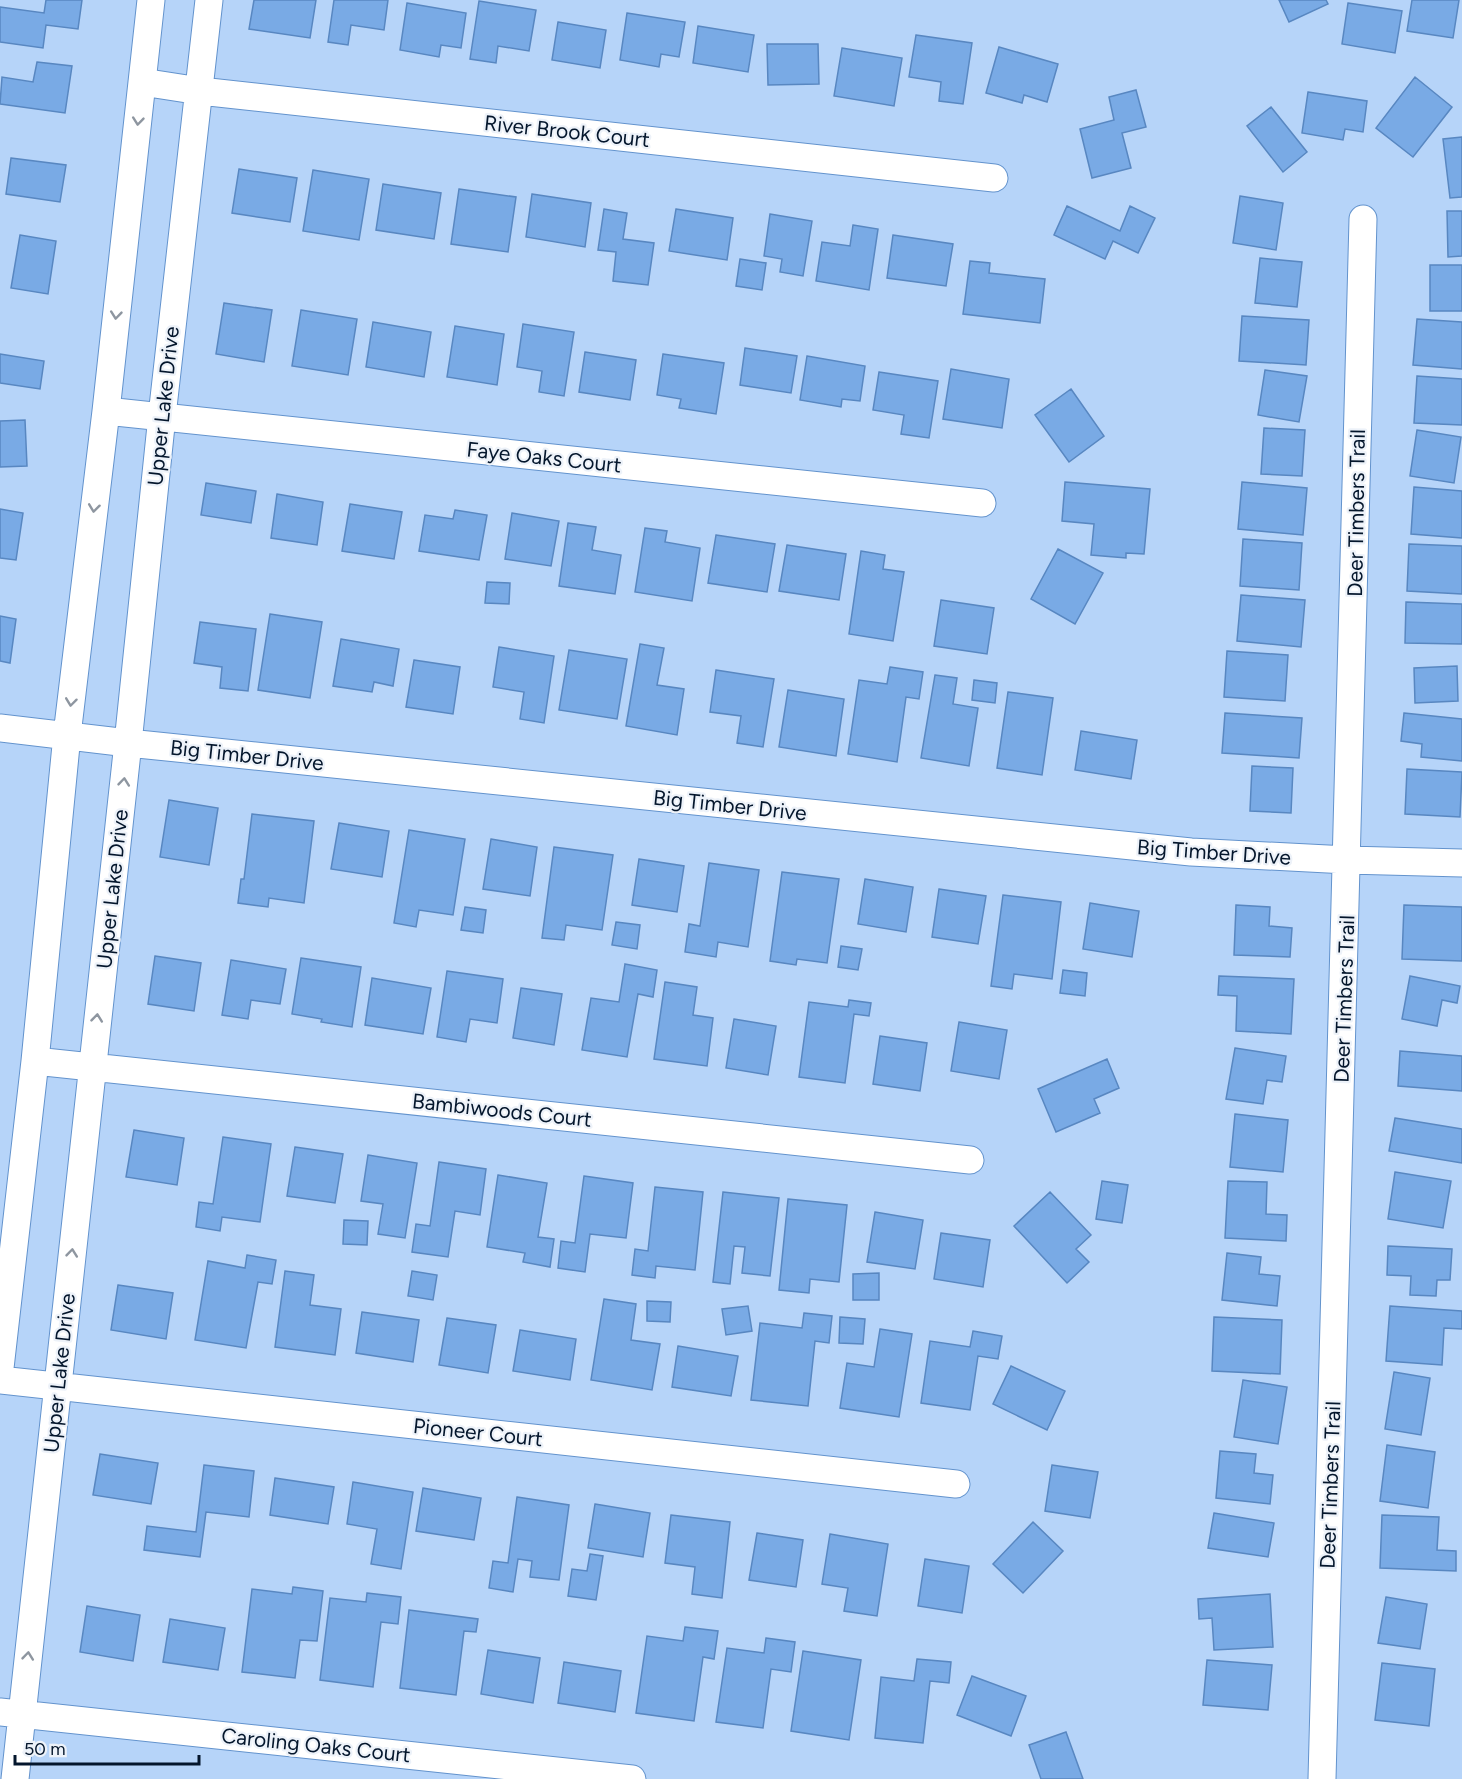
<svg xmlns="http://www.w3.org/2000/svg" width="1462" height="1779" viewBox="0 0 1462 1779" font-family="Figtree,sans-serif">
	<rect width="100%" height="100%" fill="#b6d4f9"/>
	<path fill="#79aae5" stroke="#5887c1" stroke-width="1.5" d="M46,0H82L78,29L46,25L43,48L0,42V7L44,13Z
		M254,0H316L310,38L249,29Z
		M334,0H388L384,30L351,25L348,45L328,42Z
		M1279,0H1326L1328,4L1289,22Z
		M1412,0H1459L1453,38L1407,31Z
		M479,1L536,10L529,51L498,46L496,63L470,59Z
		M407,3L466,13L461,48L441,45L439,57L400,50Z
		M1348,3L1402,11L1395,53L1342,44Z
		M627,13L685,22L679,57L661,54L659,67L620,60Z
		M558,22L606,30L600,68L552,60Z
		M698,26L754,35L748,72L693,63Z
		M916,35L972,43L963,104L939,101L941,82L909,77Z
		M767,44H818L819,84L768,85Z
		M999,47L1058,64L1047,102L1024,95L1022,103L986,93Z
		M842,48L902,58L894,106L834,96Z
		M37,62L72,66L65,113L0,104L2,77L33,82Z
		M1415,77L1452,107L1413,157L1376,128Z
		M1136,90L1146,127L1122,133L1131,168L1092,178L1080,129L1114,120L1109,97Z
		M1308,92L1367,101L1363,132L1345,129L1343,140L1302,133Z
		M1271,107L1307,152L1283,172L1247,126Z
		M1462,137V197L1450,198L1443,139Z
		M11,158L66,165L60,202L6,194Z
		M239,169L297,178L290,222L232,213Z
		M313,170L369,179L359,240L303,231Z
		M383,184L441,193L434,239L376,230Z
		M459,189L516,197L508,252L451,244Z
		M532,194L591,203L585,247L526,237Z
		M1240,196L1283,203L1276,250L1233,243Z
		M1067,206L1120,231L1130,206L1155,218L1138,253L1113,241L1105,259L1054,235Z
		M604,209L627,213L623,239L654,243L648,285L613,281L616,252L598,250Z
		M676,209L733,218L727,260L669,251Z
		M1447,211H1462V256L1448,257Z
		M770,214L812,221L803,276L780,272L782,259L764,256Z
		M853,225L878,229L869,290L816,281L822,242L850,246Z
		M20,235L56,241L48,294L11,288Z
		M893,235L953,244L946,286L887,278Z
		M1260,258L1302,262L1297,307L1255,303Z
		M740,259L766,263L762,290L736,286Z
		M970,261L990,263L989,273L1045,279L1040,323L963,314Z
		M1430,265H1462V311H1430Z
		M224,303L272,310L264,362L216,354Z
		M301,310L357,319L348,375L292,366Z
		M1242,316L1309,320L1306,365L1239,361Z
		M1417,319L1462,322V369L1413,365Z
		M373,322L431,332L424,377L366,367Z
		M523,324L574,332L564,396L539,392L542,371L517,367Z
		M455,326L504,334L497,385L447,377Z
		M745,348L797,356L791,393L740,385Z
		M585,352L636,360L630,400L579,392Z
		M0,354L44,361L40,389L0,383Z
		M663,354L724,363L716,414L679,408L681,399L657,395Z
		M807,356L865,366L860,401L842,399L841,407L800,400Z
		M951,369L1009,379L1002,428L943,419Z
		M1265,370L1307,376L1299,422L1258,415Z
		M879,372L938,381L929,438L901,434L904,415L873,410Z
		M1417,376L1462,379V425L1414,423Z
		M1071,389L1104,436L1069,462L1035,415Z
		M25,420L27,466L0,467V421Z
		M1264,428L1305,430L1302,476L1261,474Z
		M1417,430L1461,437L1454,483L1410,476Z
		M1065,482L1150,489L1144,554L1126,553V558L1091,555L1094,524L1062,521Z
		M1242,482L1307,488L1303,535L1238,529Z
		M206,483L256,491L251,523L201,515Z
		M1414,487L1462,491V538L1411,534Z
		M277,494L323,502L317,545L271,538Z
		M350,504L402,512L394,559L342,551Z
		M0,509L23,513L16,560L0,558Z
		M455,510L487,515L479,560L419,551L425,515L453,519Z
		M512,513L559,521L551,566L505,559Z
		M568,523L596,527L592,550L621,555L615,594L559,586Z
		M645,528L667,531L665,542L700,548L692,601L635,592Z
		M716,535L775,544L767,592L708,583Z
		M1243,539L1302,543L1299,590L1240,586Z
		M1409,544L1462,546V594L1407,591Z
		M787,545L846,554L839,600L779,591Z
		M1058,549L1103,573L1075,624L1031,599Z
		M861,551L885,555L883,569L904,572L893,641L849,634Z
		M487,582L510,583L509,604L485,603Z
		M1241,595L1305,600L1301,647L1237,641Z
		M941,600L994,608L987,654L934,646Z
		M1406,602L1462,604V644L1405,643Z
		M270,614L322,622L310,698L258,690Z
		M0,616L16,619L10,663L0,661Z
		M200,622L256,629L248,691L220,688L222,667L194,663Z
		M341,639L399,649L393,686L374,682L372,692L333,686Z
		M640,644L664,648L657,685L684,689L677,735L626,726Z
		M499,647L554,656L544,723L520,719L524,692L493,687Z
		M569,650L627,659L617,719L559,710Z
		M1227,651L1288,655L1285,701L1224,697Z
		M414,660L460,667L453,714L406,707Z
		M1457,666L1458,701L1415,703L1414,668Z
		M890,667L923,672L919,699L906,697L897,762L848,754L859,680L887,684Z
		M716,670L774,679L763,747L737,743L741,716L710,712Z
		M935,675L957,678L953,704L978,708L969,766L921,758Z
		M974,680L997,683L995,703L972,700Z
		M788,690L844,699L836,756L779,747Z
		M1008,692L1053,698L1042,775L997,768Z
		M1225,713L1302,718L1299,758L1222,753Z
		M1404,713L1462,719V761L1421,757L1422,744L1401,741Z
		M1081,731L1137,740L1131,779L1075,770Z
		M1252,766L1293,768L1291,813L1250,811Z
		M1407,769L1462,772L1460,817L1405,814Z
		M169,800L218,808L209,865L160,857Z
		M252,814L314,821L304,903L269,898L268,907L238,903L241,879H244Z
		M339,823L389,831L382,877L331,869Z
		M409,830L465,839L453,915L419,910L416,927L394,923Z
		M491,839L537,847L530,896L483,889Z
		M554,847L613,855L602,930L566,925L564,940L542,938Z
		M639,859L684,866L677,912L632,905Z
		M709,863L759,870L748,947L718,942L716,957L685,952L689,924L700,926Z
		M782,872L839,879L827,963L797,959L796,965L770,961Z
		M865,879L913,887L906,932L858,924Z
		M939,889L986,896L978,944L932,937Z
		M1003,895L1061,902L1052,979L1014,974L1012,989L991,986Z
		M1090,903L1139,911L1132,957L1083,949Z
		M1236,905L1270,907L1269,926L1292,928L1290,957L1234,955Z
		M1404,905L1462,907V961L1402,959Z
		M465,907L486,910L483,933L461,930Z
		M616,922L640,925L637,949L612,945Z
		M841,946L862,949L858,970L838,967Z
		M155,956L201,963L194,1011L148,1004Z
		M301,958L361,967L352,1027L321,1022L322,1019L292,1014Z
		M231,960L286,969L280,1004L251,1000L248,1019L222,1015Z
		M625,964L657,970L653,997L638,994L627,1057L582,1050L591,998L619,1002Z
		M1063,970L1087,973L1085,996L1060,993Z
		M447,971L503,979L497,1023L470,1019L466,1042L437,1037Z
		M1219,976L1294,979L1291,1034L1236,1031L1237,996L1218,995Z
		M1410,976L1460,986L1457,1003L1442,1000L1437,1026L1402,1019Z
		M372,978L431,988L423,1034L365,1025Z
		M665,982L697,987L693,1015L713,1018L707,1066L654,1059Z
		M521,988L562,994L554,1045L513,1038Z
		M849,1000L871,1003L869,1016L854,1014L845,1083L799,1077L809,1002L848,1007Z
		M734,1019L776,1026L768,1075L726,1068Z
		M959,1022L1007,1030L999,1079L951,1071Z
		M880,1036L927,1043L920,1091L873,1084Z
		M1235,1048L1286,1056L1282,1082L1267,1080L1263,1104L1226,1099Z
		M1400,1051L1462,1056V1091L1398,1086Z
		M1107,1059L1119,1088L1094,1099L1100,1113L1056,1132L1038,1089Z
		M1235,1114L1288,1120L1283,1172L1230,1167Z
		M1395,1118L1462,1129V1163L1389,1151Z
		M134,1130L184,1138L177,1185L126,1177Z
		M223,1137L271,1144L260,1222L222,1217L220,1231L196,1227L199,1202L213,1204Z
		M295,1147L343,1154L335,1203L287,1196Z
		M368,1155L417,1163L405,1238L378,1234L383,1204L361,1201Z
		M439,1162L486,1169L480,1215L455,1211L448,1257L412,1252L416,1224L430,1226Z
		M1395,1172L1451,1181L1443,1228L1388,1219Z
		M498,1175L547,1183L538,1237L554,1239L550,1267L523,1262L525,1253L487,1247Z
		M584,1176L633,1183L626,1238L590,1234L585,1272L558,1268L561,1241L575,1243Z
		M1102,1181L1128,1185L1122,1223L1096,1219Z
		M1228,1181L1267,1182L1266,1214L1287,1215L1286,1241L1225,1238Z
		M655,1187L703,1192L695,1270L656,1266L655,1278L632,1275L635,1249L648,1251Z
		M723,1192L779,1198L770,1276L742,1273L745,1247L734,1246L730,1284L713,1282Z
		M1050,1192L1091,1235L1076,1249L1089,1262L1067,1283L1014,1226Z
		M788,1199L847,1205L839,1282L810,1279L809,1293L779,1290Z
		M875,1212L923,1220L915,1269L867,1262Z
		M344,1220L368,1221L367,1245L343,1244Z
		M941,1233L990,1240L983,1287L934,1279Z
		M1388,1246L1452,1249L1450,1280H1437L1436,1296L1410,1295L1411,1276L1387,1275Z
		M1227,1253L1261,1257L1259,1274L1280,1276L1277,1306L1222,1300Z
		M247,1255L276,1260L272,1284L258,1282L246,1348L195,1340L208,1261L245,1268Z
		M285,1271L314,1275L310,1305L341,1309L335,1355L275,1347Z
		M412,1271L437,1275L433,1300L408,1296Z
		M879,1273V1300H853V1274Z
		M118,1285L173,1293L166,1339L111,1330Z
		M604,1299L636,1304L631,1340L660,1344L652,1390L591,1380Z
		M647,1301L671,1302L670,1322L647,1321Z
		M748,1306L752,1331L726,1335L722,1309Z
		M1390,1306L1462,1311V1329L1444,1328L1442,1365L1386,1361Z
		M362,1312L419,1320L413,1362L356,1353Z
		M804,1313L832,1316L829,1343L815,1341L808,1406L751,1400L760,1323L802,1328Z
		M840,1317L865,1319L863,1344L839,1343Z
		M1214,1317L1282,1320L1280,1374L1212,1371Z
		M447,1318L496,1325L488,1373L439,1365Z
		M880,1329L912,1334L899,1417L840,1408L847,1363L874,1367Z
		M520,1330L576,1339L570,1380L513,1371Z
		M973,1331L1002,1336L998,1359L978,1356L970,1410L921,1403L930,1341L970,1347Z
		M678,1346L738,1356L731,1396L672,1387Z
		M1011,1366L1065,1391L1047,1430L993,1404Z
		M1394,1372L1430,1378L1421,1435L1385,1429Z
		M1243,1380L1287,1387L1278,1444L1234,1437Z
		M1387,1445L1435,1452L1428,1508L1380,1501Z
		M1220,1451L1256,1454L1254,1473L1273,1475L1270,1504L1216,1498Z
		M100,1454L158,1463L151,1504L93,1495Z
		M204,1465L254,1471L249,1517L206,1512L200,1557L144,1550L147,1526L196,1532Z
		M1052,1465L1098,1472L1090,1518L1045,1511Z
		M275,1478L334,1487L328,1524L270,1515Z
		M353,1482L413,1492L401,1569L371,1564L377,1529L347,1524Z
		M423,1488L481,1498L474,1540L416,1531Z
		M517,1497L569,1505L559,1580L530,1577L532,1561L518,1559L513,1592L489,1588L493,1561L508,1563Z
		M595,1504L650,1513L643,1557L588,1548Z
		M1214,1513L1274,1523L1268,1557L1208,1548Z
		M671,1515L730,1522L722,1598L692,1594L695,1567L665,1563Z
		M1382,1515L1439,1517L1437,1550L1456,1551V1571L1380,1568Z
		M1033,1522L1063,1551L1023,1593L993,1564Z
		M757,1533L803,1540L796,1587L749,1580Z
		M830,1534L888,1544L877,1616L844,1611L848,1588L822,1584Z
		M590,1554L603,1556L596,1600L568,1596L572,1569L587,1571Z
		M925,1559L969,1566L962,1613L918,1606Z
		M293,1587L323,1591L317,1641L300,1640L295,1678L242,1672L252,1589L292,1594Z
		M367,1593L401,1597L398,1624L381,1622L373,1687L320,1680L330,1598L366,1602Z
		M1270,1594L1273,1647L1214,1650L1212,1618L1199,1619L1198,1599Z
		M1386,1597L1427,1604L1420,1649L1378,1643Z
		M87,1606L140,1615L133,1661L80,1652Z
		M409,1610L478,1619L476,1632L464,1631L456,1695L400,1688Z
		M170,1619L225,1628L218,1670L163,1662Z
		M685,1627L718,1631L714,1659L703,1657L694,1721L636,1713L647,1636L683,1641Z
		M766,1638L795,1642L791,1672L771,1669L763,1728L716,1722L727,1648L764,1653Z
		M488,1650L540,1658L533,1703L481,1694Z
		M803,1651L861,1660L849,1740L791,1731Z
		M917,1659L951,1662L949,1683L930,1681L923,1743L875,1738L881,1677L914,1681Z
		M1207,1660L1272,1665L1268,1710L1203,1705Z
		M564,1662L621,1671L615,1712L558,1703Z
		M1382,1663L1435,1669L1429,1726L1375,1720Z
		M972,1676L1026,1696L1011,1736L957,1715Z
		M1066,1732L1083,1779H1041L1029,1745Z"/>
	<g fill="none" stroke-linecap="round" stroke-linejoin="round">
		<defs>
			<path id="minor" d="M142,82L200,91L994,178
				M106,411L982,503
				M0,728L128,743L1191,852L1347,860L1462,863
				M35,1061L970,1160
				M0,1368L35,1061L67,735L106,411L151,0
				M0,1380L956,1484
				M0,1712L632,1779
				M15,1779L128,743L162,416L209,0
				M1322,1779L1363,219"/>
		</defs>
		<use href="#minor" stroke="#6393cd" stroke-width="29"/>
		<use href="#minor" stroke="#fff" stroke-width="27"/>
	</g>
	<defs><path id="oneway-chevron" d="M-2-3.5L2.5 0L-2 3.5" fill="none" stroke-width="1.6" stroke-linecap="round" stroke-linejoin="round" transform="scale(1.5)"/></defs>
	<g stroke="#8e96a0">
		<use href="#oneway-chevron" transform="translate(138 121) rotate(96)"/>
		<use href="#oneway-chevron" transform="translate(116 315) rotate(96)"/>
		<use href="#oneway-chevron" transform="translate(94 508) rotate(97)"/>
		<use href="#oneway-chevron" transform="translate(71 702) rotate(97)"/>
		<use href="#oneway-chevron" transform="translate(124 782) rotate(-84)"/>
		<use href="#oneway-chevron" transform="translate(97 1018) rotate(-84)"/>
		<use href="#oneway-chevron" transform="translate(72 1253) rotate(-84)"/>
		<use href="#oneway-chevron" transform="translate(28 1656) rotate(-84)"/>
	</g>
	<g text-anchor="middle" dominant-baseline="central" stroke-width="4.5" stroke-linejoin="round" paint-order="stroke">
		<g font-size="21" fill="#04162c" stroke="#edf2f9">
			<text transform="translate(567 131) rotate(6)">River Brook Court</text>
			<text transform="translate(163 406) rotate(-84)">Upper Lake Drive</text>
			<text transform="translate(544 457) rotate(6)">Faye Oaks Court</text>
			<text transform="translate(1356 513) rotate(-89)">Deer Timbers Trail</text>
			<text transform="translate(247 755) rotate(6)">Big Timber Drive</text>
			<text transform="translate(730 805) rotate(6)">Big Timber Drive</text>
			<text transform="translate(1214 852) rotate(4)">Big Timber Drive</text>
			<text transform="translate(112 889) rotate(-84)">Upper Lake Drive</text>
			<text transform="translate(1344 999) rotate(-88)">Deer Timbers Trail</text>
			<text transform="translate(502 1110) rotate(6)">Bambiwoods Court</text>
			<text transform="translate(59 1373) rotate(-84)">Upper Lake Drive</text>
			<text transform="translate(478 1432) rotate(6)">Pioneer Court</text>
			<text transform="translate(1330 1485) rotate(-88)">Deer Timbers Trail</text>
			<text transform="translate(316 1745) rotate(6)">Caroling Oaks Court</text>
		</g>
	</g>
	<path d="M15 1755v9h184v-9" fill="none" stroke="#04162c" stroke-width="3"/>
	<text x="24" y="1755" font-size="18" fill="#04162c" stroke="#edf2f9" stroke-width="4.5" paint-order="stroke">50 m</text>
</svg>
